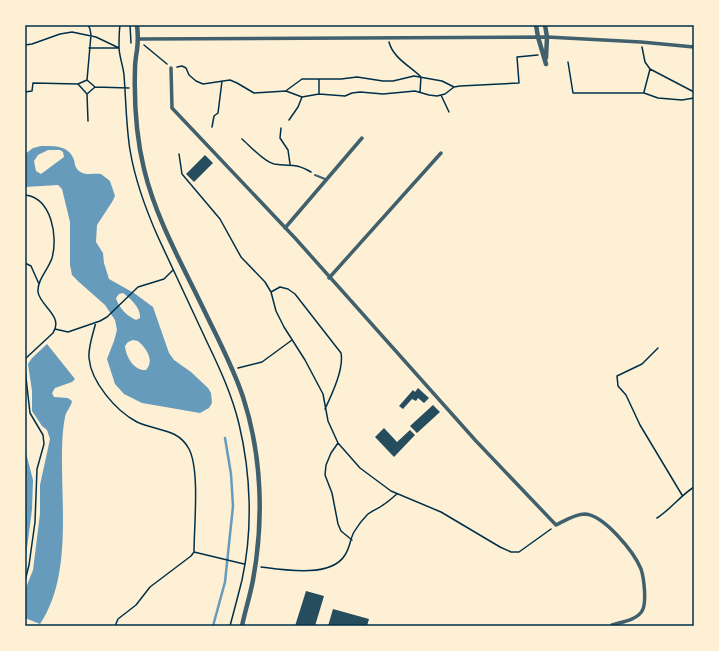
<svg xmlns="http://www.w3.org/2000/svg" width="719" height="651" viewBox="0 0 719 651" font-family="Roboto,sans-serif">
	<rect width="100%" height="100%" fill="#fdf0d5"/>
	<path fill="#669bbc" fill-rule="evenodd" d="M41,146C54,146 69,145 74,160C75,164 75,168 79,171C85,176 94,173 101,174L110,181L115,196L112,202L97,225L96,242L103,253L104,263L109,279L134,293L153,307L169,353L174,360L191,372L208,388L211,393L212,403L209,408L200,413L142,403L124,394L115,384L107,359L114,341L117,330L115,320L105,305L79,282L72,275L70,265V222L62,189L58,185L25,187V154L33,148ZM48,150H60L63,152L64,157L41,174L36,171L34,161L38,155ZM123,293C131,299 141,308 140,318L136,320C127,316 118,307 116,298L119,294ZM133,340L138,341C146,348 155,360 146,370C134,371 126,357 125,346L128,342Z
		M47,344L75,379L72,382L55,388L52,393L54,397L68,398L72,401C71,407 66,411 65,417C62,432 62,448 62,463C62,514 70,580 40,624L25,618V590L33,570L40,514V485L50,439L47,430L42,426L32,411V391L28,364L32,358Z
		M25,449L33,480L32,509L25,564Z"/>
	<g fill="none" stroke-linecap="round" stroke-linejoin="round">
		<path stroke="#669bbc" stroke-width="2.5" d="M213,626L225,582L233,506L231,474L225,438"/>
	</g>
	<path fill="#264d5e" d="M205,155L213,163L194,182L186,174Z
		M418,388L429,398L424,403L418,398L416,401L412,399L403,409L399,406L413,390L415,392Z
		M433,405L440,412L417,433L410,426Z
		M384,428L397,442L410,430L415,435L394,457L375,437Z
		M306,591L324,596L315,626H295Z
		M333,609L369,619L367,626H328Z"/>
	<g fill="none" stroke-linecap="round" stroke-linejoin="round">
		<path stroke="#003049" stroke-width="1.5" d="M120,25C119,32 119,40 119,47C119,56 123,65 124,75C126,100 126,125 130,150C135,180 146,210 158,237C174,272 191,307 207,342C220,369 232,395 239,424C251,474 253,530 242,580C238,596 234,611 230,626
			M130,25L131,43
			M389,42C393,58 410,66 421,77L420,92
			M25,45L32,44L60,34L72,32L96,37L119,48
			M144,45L167,64
			M642,47L645,62L650,69L694,92
			M89,48H118
			M568,62L573,93H644L658,98L682,100L694,98
			M177,67L182,66L186,68L189,75L196,81L203,84L230,80L237,83L254,93L286,91L302,97L319,94L345,96L352,93L360,92L383,94L415,91L429,95L437,96L445,94L454,87L460,86L519,83L517,57L538,55
			M319,79V94
			M87,80L91,35L90,29L88,25
			M95,87L129,88
			M287,90L302,79H341L357,77L383,81H393L414,76L442,81L454,87
			M25,92L32,91L33,83L78,84L87,80L95,87L87,94L78,84
			M644,92L650,69
			M87,94L88,121
			M441,95L449,112
			M289,120L298,107L302,97
			M212,127L214,116L218,113L222,81
			M281,128L280,138L288,150L290,164
			M242,139C250,146 264,162 274,164C291,167 294,162 311,172
			M179,154L182,174L220,219L241,257L265,282L271,292L276,311L284,327L305,360L323,394L328,421L338,443L360,468L391,491L441,512L500,547L511,552H519L551,529
			M25,195C52,198 58,237 52,258C48,270 37,280 38,292C40,306 64,316 53,333L25,359
			M25,263L31,266L39,284
			M271,292L280,287L288,289L295,294L341,353C344,369 332,394 325,409
			M96,322C93,334 88,347 89,358C91,382 116,411 137,422C156,431 178,428 189,449C200,470 194,526 194,552L191,556L150,587L136,605L118,619L115,626
			M55,329L68,332L100,321L107,317L138,287L164,279L173,270
			M658,348L642,364L617,376L618,386L626,395L640,425L682,495
			M238,368L262,362L292,340
			M25,369L30,413L43,435L44,444L37,469L35,522L29,565L25,581
			M338,443L331,453L326,465L325,475L332,493L338,524L341,531L352,540
			M657,518C671,509 680,496 694,487
			M194,552L244,564
			M261,567C284,570 331,578 345,555C350,548 350,539 354,532C357,527 363,519 367,515C371,511 378,509 383,505C388,502 392,498 397,494"/>
		<path stroke="#3f606c" stroke-width="2" d="M315,175L325,179"/>
		<path stroke="#3f606c" stroke-width="3.5" d="M138,39L547,37L641,42L694,47
			M171,68L172,108L295,238L476,441L556,525C564,521 575,514 585,514C604,515 634,552 641,569C644,578 647,603 642,611C637,620 621,622 612,625V626
			M285,228L362,138
			M329,278L441,153"/>
		<path stroke="#3f606c" stroke-width="4.5" d="M137,25C138,33 138,42 137,50C136,56 135,63 135,69C134,102 136,136 144,169C156,219 182,264 204,310C218,339 233,367 243,397C262,455 264,520 253,580C250,596 245,611 242,626
			M536,25L538,37L546,64
			M545,25L547,37L546,58"/>
	</g>
	<rect width="719" height="651" fill="none" stroke="#fdf0d5" stroke-width="52"/>
	<rect x="26" y="26" width="667" height="599" fill="none" stroke="#003049" stroke-width="1.5"/>
</svg>
